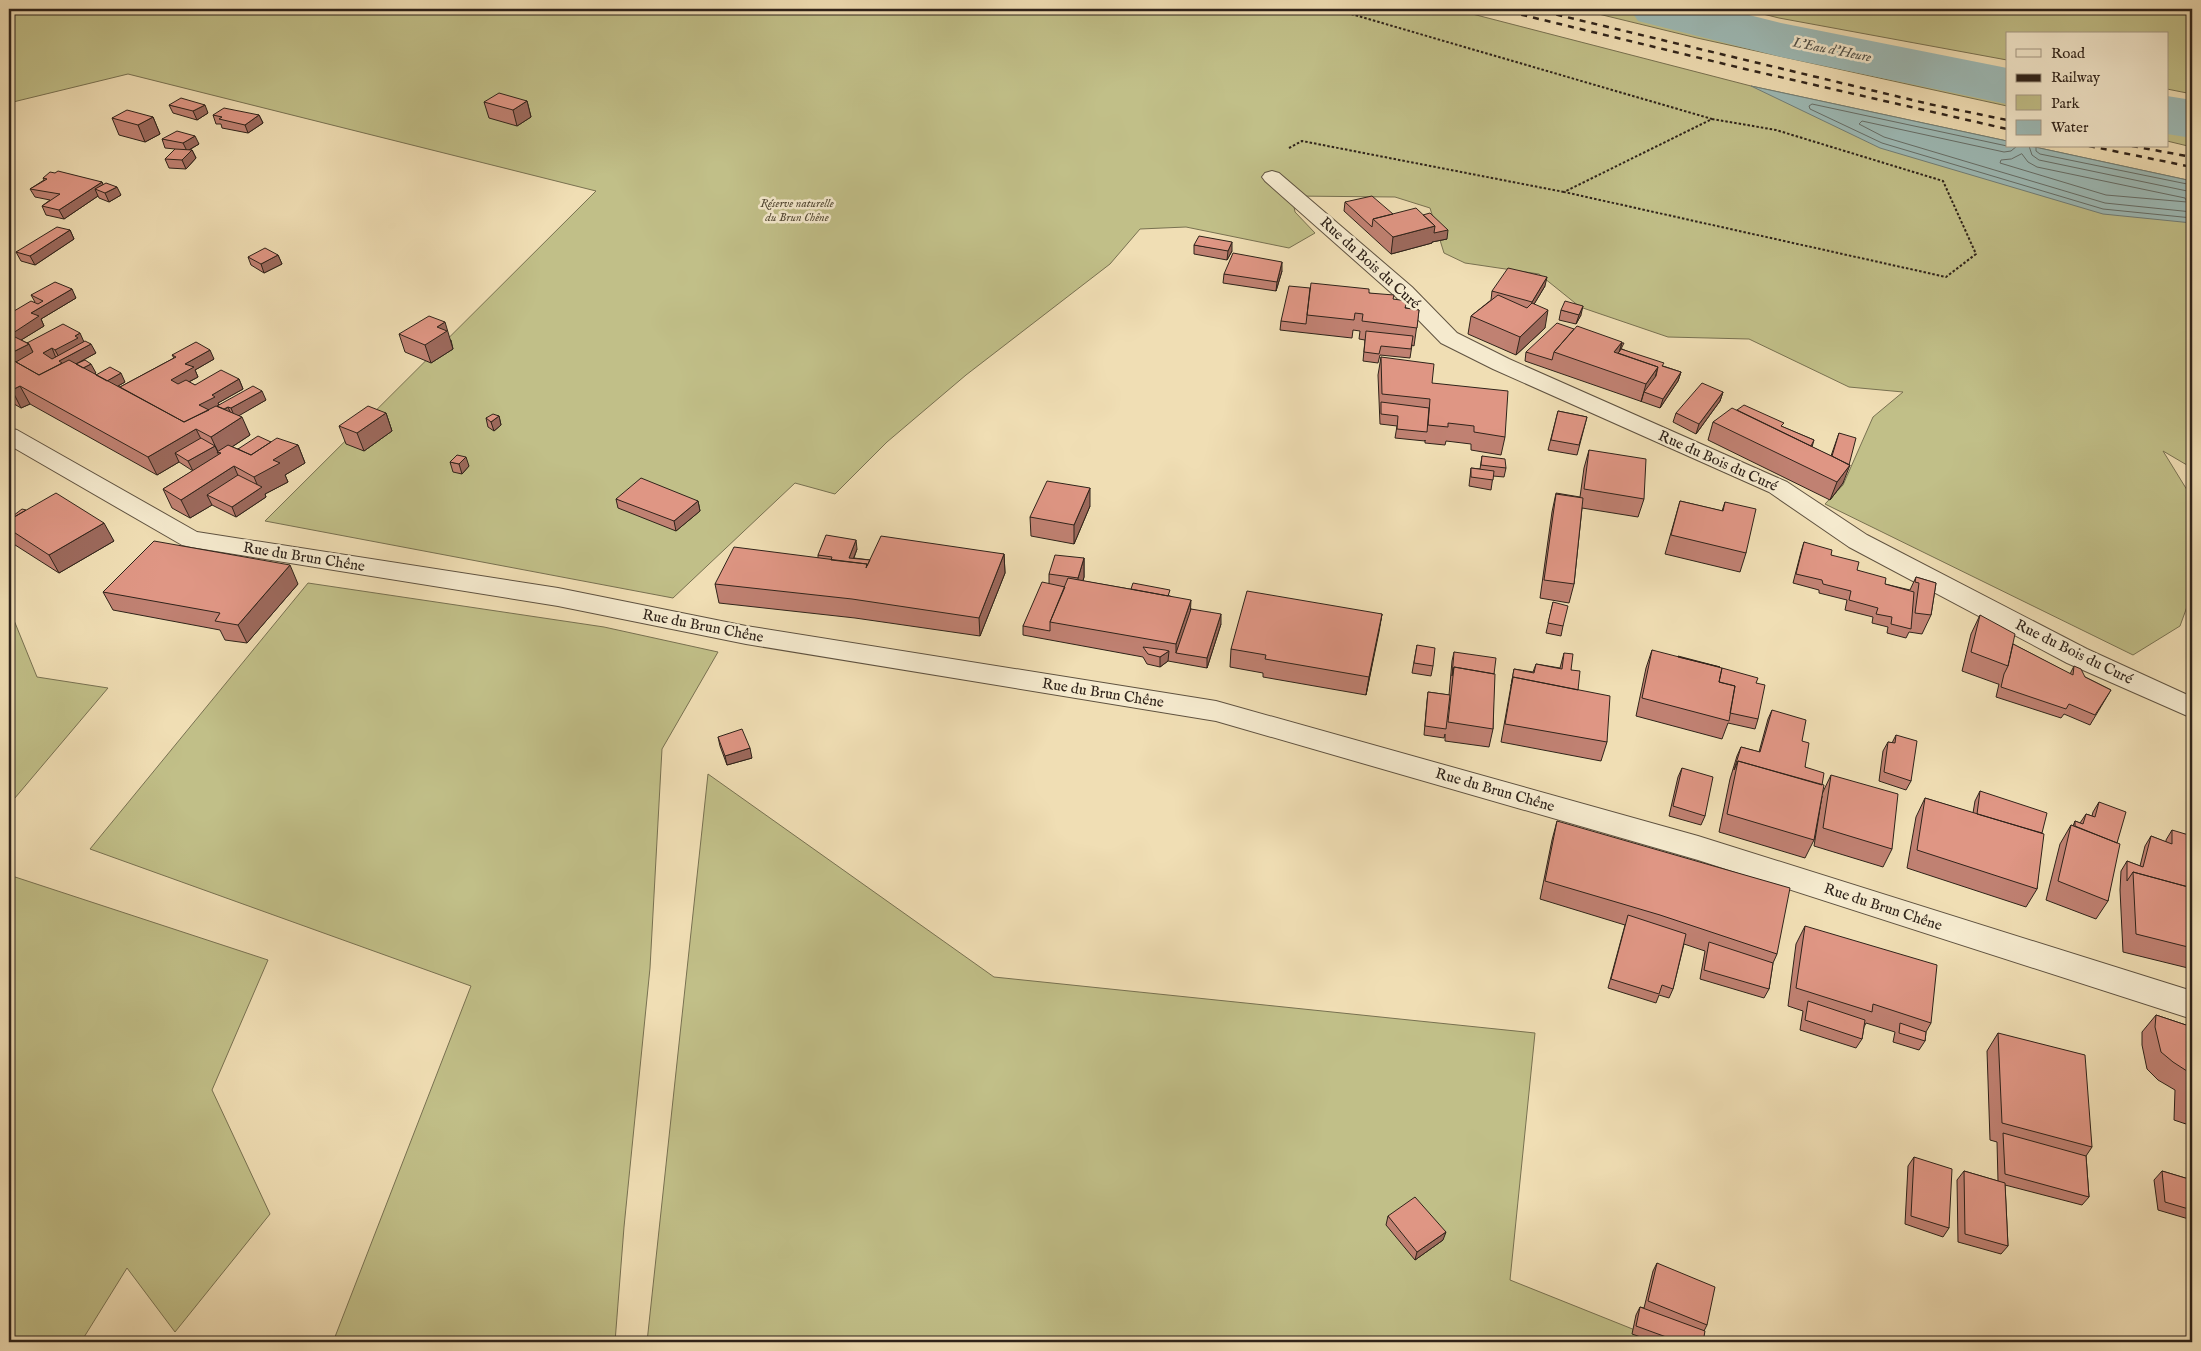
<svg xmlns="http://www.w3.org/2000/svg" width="2201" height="1351" viewBox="0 0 2201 1351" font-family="'IM FELL English',serif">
	<rect width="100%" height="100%" fill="#f0deb4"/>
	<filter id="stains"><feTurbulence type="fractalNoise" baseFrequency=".004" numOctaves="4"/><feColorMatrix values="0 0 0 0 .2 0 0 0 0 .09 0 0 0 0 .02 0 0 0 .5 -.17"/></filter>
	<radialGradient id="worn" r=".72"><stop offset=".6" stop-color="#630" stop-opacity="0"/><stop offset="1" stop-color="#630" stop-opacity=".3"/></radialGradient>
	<path fill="#c1bf88" stroke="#787151" d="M9,9H1453L1751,86L2007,141V146H2030L2192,181V468L2163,451L2192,498V593L2180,626L2133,655L1825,504L1843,485L1873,417L1903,392L1849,387L1749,339L1668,337L1580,307L1539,274L1465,263L1444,253L1430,208L1395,197L1292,196L1295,212L1315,233L1289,248L1186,227L1140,229L1110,264L966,375L887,442L835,494L795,483L673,598L265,521L596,191L128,74L9,103Z
		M1578,9H1627L1767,44L2007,95V106L1697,38Z
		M1743,9H2192V94L2167,89V34H2007V60L1779,18Z
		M2167,125L2192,129V147L2167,141Z
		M308,583L604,627L718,652L662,749L650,968L624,1227L615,1342H333L471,986L90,849Z
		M9,608L37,677L108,688L9,805Z
		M708,774L994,977L1535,1033L1510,1280L1665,1342H647Z
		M9,875L268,960L212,1090L270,1214L175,1332L127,1268L81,1342H9Z"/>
	<path fill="#9dbab6" stroke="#717e78" d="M1751,86L2007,141V146H2030L2192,181V223L2103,214L1880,148Z"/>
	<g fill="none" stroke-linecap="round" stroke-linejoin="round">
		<path stroke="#666e68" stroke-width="1" d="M2007,146L1812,104L1809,106L1810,109L1882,143L2103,209L2192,218
			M2017,146L2011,151L2004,152L1862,121L1859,124L1884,137L2105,203L2192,212
			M2029,146L2032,155L2039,160L2192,192
			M2036,146V151L2040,154L2192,185
			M2022,154L2028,162L2037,167L2185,198L2187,202L2106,195L2000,163L2001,160L2011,159Z"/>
		<path fill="#9dbab6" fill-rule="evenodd" d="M1630,9H1725L1781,23L2007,68V104L1781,57L1638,21Z
			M2167,96L2192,100V138L2167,134Z"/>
		<defs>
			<path id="minor" d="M1272,171L1279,173L1412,287L1457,333L1509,359L1787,482L1867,535L2087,649L2192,697V718L2067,663L1849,547L1769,492L1493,369L1441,343L1396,297L1265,181L1262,177L1265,173Z
				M9,428L17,430L197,532L558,588L746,626L1216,701L1698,836L2192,991V1019L1698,860L1216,721L746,644L558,606L191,547L182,545L9,445Z"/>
		</defs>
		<use href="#minor" stroke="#5f5240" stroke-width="2"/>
		<path stroke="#2f231a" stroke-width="2" stroke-dasharray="2.5 2" stroke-linecap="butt" d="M1334,9L1712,119
			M1712,119L1776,130L1943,181L1976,254L1946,277L1564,192Z
			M1289,148L1302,141L1564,192"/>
		<use href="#minor" fill="#f5eace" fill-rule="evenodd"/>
		<path stroke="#2f231a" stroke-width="2.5" stroke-dasharray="6 6" stroke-linecap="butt" d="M1498,9L1745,69L2007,129
			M1533,9L1929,104L2007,120
			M2089,146L2192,167
			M2132,146L2192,157"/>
	</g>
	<path fill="#c08172" stroke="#2f231a" d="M527,101L531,117L517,126L489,118L484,102Z
		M169,105L208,113L197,120L173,113Z
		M213,115H259L263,123L248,133L222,128L221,124H216Z
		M153,117L160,134L145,142L119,135L112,118Z
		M162,139L199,144L189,150H192L196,158L186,169L169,168L165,159L175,149L165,148Z
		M43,178L102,182L103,185L121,195L109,202L99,198L98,196L64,219L46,215L42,206L50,200L35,197L30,189L44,180Z
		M1345,202L1447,239L1432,242V243L1391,254L1344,211Z
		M70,230L74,239L35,265L21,261L16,252Z
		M1194,245L1232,251L1227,260L1194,254Z
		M278,255L282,264L264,273L251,265L248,257Z
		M1282,271L1276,291L1223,283L1224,274Z
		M1545,286L1534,304L1545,328L1516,355L1468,334L1471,316L1491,300L1492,291Z
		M1310,288L1369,293L1393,299L1406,308L1419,310L1414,346L1412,345L1410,358L1380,355L1378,363L1363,361L1365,340L1359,339L1360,331L1353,330L1352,338L1280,330L1281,321Z
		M31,295L76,298L41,319L44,326L21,340L27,343L84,342L96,353L76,364L96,373L94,374L125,382L118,386L120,387L174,358L172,355L214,359L195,370L198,377L189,382L195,385L239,379L243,389L218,403V405L266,400L239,415L250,435L232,447L238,449L271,442L298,445L305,463L285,475L288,482L265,494L266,497L236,517L212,505L190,518L172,508L163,489L204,464L193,471L179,462L157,475L30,404L21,408L9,401V314L35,302Z
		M1561,310L1581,315L1576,324L1559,320Z
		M399,334L451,340L453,349L431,363L405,352Z
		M1622,349L1663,366L1681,372L1678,381L1660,408L1525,361L1526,352Z
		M1381,357L1432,383L1505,437L1501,455L1471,450V444L1446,441L1445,445L1425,443V440V441L1395,438L1397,426L1380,424L1378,375Z
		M1723,392L1720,401L1696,434L1673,422L1676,413Z
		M1737,410L1783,427L1814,440L1812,447L1831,456L1839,433L1843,483L1830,500L1708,440L1713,422Z
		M1558,411L1587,417L1577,455L1548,450Z
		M386,413L392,431L364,451L346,444L339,426Z
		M499,416L501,425L494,431L488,427L486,418Z
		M1589,450L1644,499L1638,517L1582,508L1574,584L1569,603L1540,598L1552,512L1556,493L1580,497L1584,468Z
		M1482,456L1506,468L1504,477L1493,476L1491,490L1469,486L1471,468L1480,469Z
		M450,462L469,466L462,474L453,472Z
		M616,499L698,501L700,511L676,531L618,508Z
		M1680,501L1722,511L1725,502L1746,553L1740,572L1665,554Z
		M1090,506L1074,544L1031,536L1030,517Z
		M9,519L114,541L59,573L12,543L9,537Z
		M1804,542L1831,555L1857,570L1885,584L1910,590L1916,577L1936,583L1931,615L1922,634L1909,632L1906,638L1887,633L1888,627L1872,623L1873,617L1845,610L1847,600L1819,593V590L1793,583L1801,552Z
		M857,549L854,558L870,560L1004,554L1005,573L980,636L855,618L719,603L715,584L818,558V555Z
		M1084,558V577L1083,581L1170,596L1191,609L1221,624L1207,668L1168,661L1160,667L1147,664L1143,657L1023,635V626L1049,584V574Z
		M298,584L247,643L225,640L220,630L113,610L103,592Z
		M1553,602L1563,626L1561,636L1546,633Z
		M1382,614L1366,695L1263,677V673L1230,667L1231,649Z
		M1980,615L2013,644L2070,674L2074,666L2085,677L2111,690L2090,725L2064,714L2061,718L1996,697L1999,684H1998L1962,671L1971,634Z
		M1417,645L1433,666L1431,676L1412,673Z
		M1652,650L1758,719L1755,729L1728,723L1722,739L1636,716L1646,668Z
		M1454,652L1494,674L1493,729L1489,747L1445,741V734L1444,738L1424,735L1427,701L1428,692L1449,695L1452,661Z
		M1564,653L1571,670L1578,690L1607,742L1601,761L1501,742L1514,669L1533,672L1536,664L1560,668Z
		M1772,710L1802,741L1805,767L1822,785V794L1831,775L1892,849L1883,867L1814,846L1822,796L1814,840L1805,858L1719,832L1730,779L1737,756L1741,747L1759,752L1768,719Z
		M1896,735L1911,781L1906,790L1879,781L1883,751L1888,742L1892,743Z
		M718,737L752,758L727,765L720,746Z
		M1682,768L1705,816L1701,825L1669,816L1678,777Z
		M1980,791L2042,833L2037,889L2026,907L1907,868L1916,817L1925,798L1973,813L1975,801Z
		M2099,802L2117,843L2108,901L2096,919L2046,900L2060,844L2071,825L2073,826L2075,821L2080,823L2086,814L2092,816L2093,812Z
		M1557,821L1777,954L1773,963L1769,989L1764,998L1700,979L1705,951L1684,944L1673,989L1669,998L1659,995L1656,1003L1608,988L1625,925L1540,899L1552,840Z
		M2172,830L2189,884L2192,885V969L2123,952L2120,890L2121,871L2127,861L2140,866L2145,846L2151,836L2166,842V840Z
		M1805,926L1931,1023L1926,1032L1925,1041L1919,1050L1893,1042L1895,1032L1866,1023L1864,1027L1862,1039L1856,1048L1800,1030L1803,1011L1788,1006L1796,944Z
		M2156,1015L2192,1027V1126L2174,1120L2175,1090L2158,1080L2147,1069L2142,1045V1032Z
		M1998,1033L2092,1147L2086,1156L2089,1197L2082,1205L2005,1185L2008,1246L2001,1254L1958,1242L1957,1180L1964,1171L1998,1181L1997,1142L1990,1140L1987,1051Z
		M1914,1157L1949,1228L1943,1237L1905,1224L1908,1166Z
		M2162,1171L2192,1180V1220L2158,1210L2154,1180Z
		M1388,1216L1443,1240L1415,1260L1386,1225Z
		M1657,1263L1707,1325L1704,1331L1703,1342H1655L1632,1334L1636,1315L1640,1307L1644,1308L1653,1271Z"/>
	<path fill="#9c695c" stroke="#2f231a" d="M527,101L531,117L517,126L513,110Z
		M205,105L208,113L197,120L193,111Z
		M259,115L263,123L248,133L245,125Z
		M153,117L160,134L145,142L138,125Z
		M195,136L199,144L187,151L183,143Z
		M192,150L196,158L186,169L182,160Z
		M102,182L106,191L95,189L98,196L64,219L59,210Z
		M117,187L121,195L109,202L105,193Z
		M1435,226L1448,230L1447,239L1432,242V243L1391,254L1393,237Z
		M70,230L74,239L35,265L30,256Z
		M1232,242V251L1227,260L1228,251Z
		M278,255L282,264L264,273L261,264Z
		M1282,262V271L1276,291L1277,282Z
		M1547,277L1545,286L1530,311L1532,302Z
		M9,286L13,293L9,296Z
		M72,289L76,298L41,319L44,326L13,345L9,336L31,313Z
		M1583,306L1581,315L1576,324L1579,315Z
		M1548,310L1545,328L1516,355L1520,337Z
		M445,322L453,349L431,363L425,345L437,327Z
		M80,333L84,342L60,359L55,350L75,336Z
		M1622,342L1617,360L1614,352Z
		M29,344L38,362H9V354Z
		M91,344L96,353L63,371L59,361Z
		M52,348L56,358L48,362L43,353Z
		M210,350L214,359L195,370L198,377L175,389L171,380L185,364Z
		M91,364L96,373L82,380L77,371Z
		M1658,367L1653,385L1644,392L1641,402L1646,384Z
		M1681,372L1678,381L1660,408L1663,399Z
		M121,373L125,382L106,393L101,384Z
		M239,379L243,389L218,403L219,406L203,415L199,405L212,395Z
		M20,386L30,404L21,408L12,390Z
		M262,391L266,400L235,418L231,408Z
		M1723,392L1720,401L1696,434L1699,424Z
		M228,407L232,416L224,410Z
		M386,413L392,431L364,451L357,433Z
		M499,416L501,425L494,431L491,422Z
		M242,417L250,435L221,454L218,452L211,437Z
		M196,429L205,447L175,453L179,462L157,475L148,457Z
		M298,445L305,463L285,475L288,482L265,494L266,497L236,517L232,507L259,489L254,477L255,464Z
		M215,446L218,452H217L219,455L193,471L188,461Z
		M466,457L469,466L462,474L459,464Z
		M1850,465L1843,483L1830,500L1837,482Z
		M234,466L242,485L207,495L212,505L190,518L181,500Z
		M1090,488V506L1074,544V525Z
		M698,501L700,511L676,531L674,521Z
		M104,523L114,541L59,573L49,555Z
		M856,540L857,549L850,567L849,558Z
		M1004,554L1005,573L980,636L979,618Z
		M1084,558V577L1078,596V578Z
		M290,565L298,584L247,643L238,625Z
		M1191,600L1190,619L1176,653V644Z
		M1221,614V624L1207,668V658Z
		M1382,614L1379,632L1366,695L1369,677Z
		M1169,651L1168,661L1160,667V657Z
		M750,748L752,758L727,765L725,756Z
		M1446,1232L1443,1240L1415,1260L1417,1252Z"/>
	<path fill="#df9684" stroke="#2f231a" d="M499,93L527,101L513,110L484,102Z
		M181,98L205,105L193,111L169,105Z
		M224,108L259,115L245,125L219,119L222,117L213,115Z
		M127,110L153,117L138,125L112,118Z
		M177,131L195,136L183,143L162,139Z
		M175,149L192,150L182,160L165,159Z
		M58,171L102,182L59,210L42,206L60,194L30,189L47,179L43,178L50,172L55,173Z
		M106,183L117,187L105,193L95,189Z
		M1372,196L1393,214L1373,219L1372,227L1345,202Z
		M1416,208L1435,226L1393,237L1373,219Z
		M1430,213L1448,230L1434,233L1435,226L1423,215Z
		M57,227L70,230L30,256L16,252Z
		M1199,236L1232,242L1228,251L1194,245Z
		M265,248L278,255L261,264L248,257Z
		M1233,253L1282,262L1277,282L1224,274Z
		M1508,268L1547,277L1532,302L1492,291Z
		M55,282L72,289L31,313L39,316L10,335L9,334V314L31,301L38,304L43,301L31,295Z
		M1311,283L1369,289V293L1394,295L1393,299L1407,301L1405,308L1419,310L1417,328L1362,321L1363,314L1355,313L1354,320L1307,315Z
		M1289,286L1310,288L1306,324L1281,321Z
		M1498,295L1527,308L1532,303L1548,310L1520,337L1471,316Z
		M1565,301L1583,306L1579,315L1561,310Z
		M429,316L445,322L437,327L447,331L425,345L399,334Z
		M1557,323L1574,329L1554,352L1552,360L1526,352Z
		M63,324L80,333L75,336L78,338L55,350L52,348L43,353L52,359L85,341L91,344L59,361L62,363L39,375L16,362L33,352L29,344L27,343Z
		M1577,326L1622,342L1614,352L1658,367L1646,384L1554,352Z
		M1366,331L1413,336L1411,349L1381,346L1379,354L1364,352Z
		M9,334L29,344L9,354Z
		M196,342L210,350L185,364L194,367L171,380L178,384L186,380L195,385L221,370L239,379L212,395L215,397L199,405L209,410L184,422L120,387L176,357L172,355Z
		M1622,343H1624L1621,349L1664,363L1662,366L1681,372L1663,399L1644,392L1656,376L1658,367L1618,353L1620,351Z
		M1381,357L1434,364L1432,383L1508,391L1505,437L1474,432V426L1448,423V427L1428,425L1430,399L1382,394Z
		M9,358L39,375L69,360L184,422L216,406L242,417L211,437L196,429L148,457L20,386L12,390L9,389Z
		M85,360L91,364L83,368L76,364Z
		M110,367L121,373L107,381L96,375Z
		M1702,383L1723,392L1699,424L1676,413Z
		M253,386L262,391L231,408L228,407L224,409L217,406Z
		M1381,402L1429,408L1427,432L1397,429L1398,416L1381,414Z
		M1744,405L1784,423L1781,426L1814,440L1811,446L1737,410Z
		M368,406L386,413L357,433L339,426Z
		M1732,408L1850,465L1837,482L1713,422Z
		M1558,411L1587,417L1579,445L1551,440Z
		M493,414L499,416L491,422L486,418Z
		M1839,433L1856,438L1849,465L1832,456Z
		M258,436L271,442L251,455L238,449Z
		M201,438L215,446L188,461L175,453Z
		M277,438L298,445L273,460L280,463L254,477L234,466L181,500L163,489L221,453L217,452L228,445L251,455Z
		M1589,450L1646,459L1644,499L1584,489Z
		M457,455L466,457L459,464L450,462Z
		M1482,456L1505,459L1506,468L1481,465Z
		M1471,468L1494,471L1493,480L1471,477Z
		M238,475L262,487L232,507L207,495Z
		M641,478L698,501L674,521L616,499Z
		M1047,481L1090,488L1074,525L1030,517Z
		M56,493L104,523L49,555L9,529V520Z
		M1556,494L1583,498L1574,584L1544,580Z
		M1680,501L1723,511L1725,502L1756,509L1746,553L1671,535Z
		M22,509L26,510L9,520V519Z
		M826,535L856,540L849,558L870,560L867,566V564L831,560L832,557L818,555Z
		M881,536L1004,554L979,618L852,599L715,584L734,547L867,564L866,568Z
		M154,541L290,565L238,625L215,621L220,613L103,592Z
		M1804,542L1832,550L1831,555L1859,562L1857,570L1886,578L1885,584L1914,592L1911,629L1891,624L1892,617L1876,614L1878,608L1849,600L1851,591L1823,584L1822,580L1796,574Z
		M1055,555L1084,558L1078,578L1049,574Z
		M1916,577L1936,583L1931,615L1915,613L1919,583L1915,582Z
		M1068,578L1191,600L1176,644L1050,622Z
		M1042,582L1065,587L1050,622V631L1023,626Z
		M1133,583L1170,590L1168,596L1131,589Z
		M1247,591L1382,614L1369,677L1265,659L1266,655L1231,649Z
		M1553,602L1568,606L1563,626L1548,623Z
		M1191,609L1221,614L1207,658L1176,653Z
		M1980,615L2015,634L2008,666L1971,652Z
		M2013,644L2073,675L2074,666L2081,669L2085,677L2111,690L2095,715L2069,704L2066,709L2001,687L2004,674L2008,666Z
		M1417,645L1435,648L1433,666L1414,663Z
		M1143,647L1165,650L1169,651L1160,657L1148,654Z
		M1652,650L1722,668L1719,682L1735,686L1729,721L1642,698Z
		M1454,652L1496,658L1494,674L1454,667L1452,676Z
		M1564,653L1573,654L1571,670L1580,671L1578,690L1513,677L1511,686L1514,669L1534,673L1536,664L1562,669Z
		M1678,656L1720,667L1678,657Z
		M1454,667L1495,674L1493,729L1448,722Z
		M1722,668L1758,678L1756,683L1765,685L1758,719L1730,713L1735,686L1719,682Z
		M1513,677L1610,696L1607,742L1505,724Z
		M1428,692L1450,695L1446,729L1425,726Z
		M1772,710L1806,720L1802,741L1809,743L1805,767L1824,773L1822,785L1738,761L1734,770L1741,747L1760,752Z
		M742,729L750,748L725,756L718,737Z
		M1896,735L1917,741L1911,781L1884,772L1888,742L1895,743Z
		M1738,761L1824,785L1814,840L1727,814Z
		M1682,768L1713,777L1705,816L1673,806Z
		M1831,775L1898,794L1892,849L1823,828Z
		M1980,791L2047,813L2042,833L1977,814Z
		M1925,798L2044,834L2037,889L1917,850Z
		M2099,802L2126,812L2117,843L2075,826V821L2083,824L2086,814L2095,817Z
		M1557,821L1790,888L1777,954L1660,915L1545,881Z
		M2071,825L2120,844L2108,901L2058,881Z
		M2172,830L2192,836V853L2189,884L2192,885V888L2133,872L2127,881V861L2143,867L2151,836L2172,844Z
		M2133,872L2192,888V948L2136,934Z
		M1628,915L1686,934L1673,989L1662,985L1659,994L1611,979Z
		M1805,926L1937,965L1931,1023L1873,1004L1872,1012L1869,1011L1796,988Z
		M1709,942L1773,963L1769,989L1704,970Z
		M1808,1001L1865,1020L1862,1039L1805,1020Z
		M2156,1015L2192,1027V1104L2188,1103L2190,1073L2173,1062L2161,1052L2155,1027Z
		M1900,1023L1926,1032L1925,1041L1899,1033Z
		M1998,1033L2085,1055L2092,1147L2002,1123Z
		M2003,1133L2086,1156L2089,1197L2005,1174Z
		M1914,1157L1952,1169L1949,1228L1911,1216Z
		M1964,1171L2005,1183L2008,1246L1965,1234Z
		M2162,1171L2192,1180V1210L2165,1202Z
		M1415,1197L1446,1232L1417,1252L1388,1216Z
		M1657,1263L1715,1287L1707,1325L1648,1301Z
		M1640,1307L1705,1331L1703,1342H1680L1636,1326Z"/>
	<g text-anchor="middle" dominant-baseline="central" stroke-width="5" stroke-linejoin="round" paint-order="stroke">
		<g font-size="12" font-style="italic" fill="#544a36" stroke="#f5eace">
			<text x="797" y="203">Réserve naturelle<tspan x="797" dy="14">du Brun Chêne</tspan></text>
		</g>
		<g font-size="14" font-style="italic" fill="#505049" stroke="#f5eace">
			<text transform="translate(1832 50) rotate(11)">L'Eau d'Heure</text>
		</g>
		<g font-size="15" fill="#2f231a" stroke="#f5eace">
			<text transform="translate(1370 263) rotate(42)">Rue du Bois du Curé</text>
			<text transform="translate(1718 461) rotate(24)">Rue du Bois du Curé</text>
			<text transform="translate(304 557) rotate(9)">Rue du Brun Chêne</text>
			<text transform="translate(703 626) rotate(11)">Rue du Brun Chêne</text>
			<text transform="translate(2074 652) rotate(26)">Rue du Bois du Curé</text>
			<text transform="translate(1103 693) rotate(9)">Rue du Brun Chêne</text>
			<text transform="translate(1495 790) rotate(16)">Rue du Brun Chêne</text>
			<text transform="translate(1883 907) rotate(18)">Rue du Brun Chêne</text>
		</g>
	</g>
	<rect width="2201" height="1351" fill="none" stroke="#f0deb4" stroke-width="30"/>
	<rect x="10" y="10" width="2181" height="1331" fill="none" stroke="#2f231a" stroke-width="2.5"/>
	<rect x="15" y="15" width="2171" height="1321" fill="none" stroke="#2f231a"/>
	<rect x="2006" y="32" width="162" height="115" fill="#f5eace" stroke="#a69a86"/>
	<rect x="2016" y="49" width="25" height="8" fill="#f5eace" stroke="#a69a86"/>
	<text x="2051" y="58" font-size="15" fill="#2f231a">Road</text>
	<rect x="2016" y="74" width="25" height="8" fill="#2f231a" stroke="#a69a86"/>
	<text x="2051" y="82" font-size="15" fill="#2f231a">Railway</text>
	<rect x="2016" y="95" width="25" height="15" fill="#c1bf88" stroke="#a69a86"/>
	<text x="2051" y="108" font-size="15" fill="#2f231a">Park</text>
	<rect x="2016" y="120" width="25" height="15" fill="#9dbab6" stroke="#a69a86"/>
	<text x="2051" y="132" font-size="15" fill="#2f231a">Water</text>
	<rect width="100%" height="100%" filter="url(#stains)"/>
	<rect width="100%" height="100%" fill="url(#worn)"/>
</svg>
